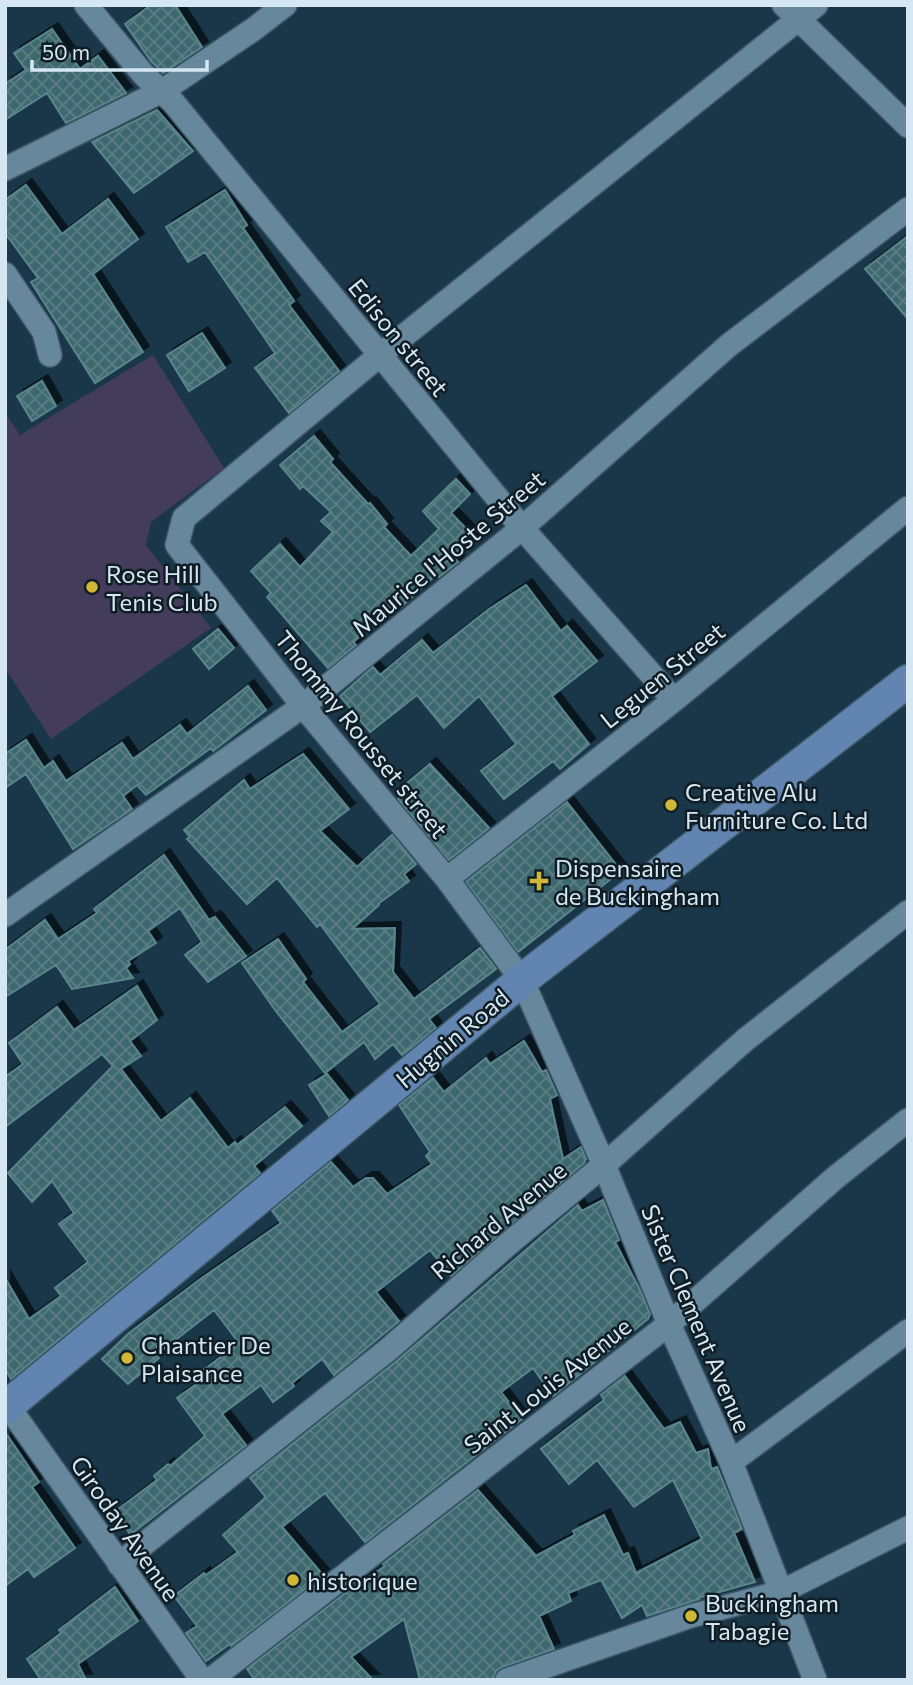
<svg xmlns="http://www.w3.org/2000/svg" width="913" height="1685" viewBox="0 0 913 1685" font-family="Commissioner,sans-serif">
	<defs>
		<pattern id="building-cross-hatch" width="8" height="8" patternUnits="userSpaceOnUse" patternTransform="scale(1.75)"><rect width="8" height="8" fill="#3e686f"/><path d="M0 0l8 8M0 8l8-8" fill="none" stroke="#597e84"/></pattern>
		<filter id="shadow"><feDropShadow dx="6" dy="-6" stdDeviation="0" flood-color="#0009"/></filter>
	</defs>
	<rect width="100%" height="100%" fill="#193749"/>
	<path fill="#433d5b" d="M153,355L224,468L151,522L146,545L211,628L51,739L5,668V413L20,435Z"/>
	<path fill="url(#building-cross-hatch)" stroke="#5a858c" stroke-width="2" filter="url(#shadow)" d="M151,5H175L202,47L163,73L151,61L125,24Z
		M52,29L80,69L98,56L126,93L66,123L47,93L5,120V84L26,70L14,53Z
		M157,110L193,151L134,193L92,142Z
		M26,185L62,234L108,199L138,239L93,274L143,352L95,383L31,282L38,278L5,233V200Z
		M225,190L247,225L243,228L294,301L289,305L339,371L289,413L255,368L275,353L205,252L188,262L166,227Z
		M908,236V319L865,269Z
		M202,333L225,368L189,391L167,355Z
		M42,381L56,406L32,421L17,396Z
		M314,436L333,459L330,462L368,504L370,503L387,524L384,527L411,556L439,529L423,511L456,479L470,494L451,513L476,539L454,558L458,562L439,577L437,574L401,607L396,602L357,637L358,638L353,642L356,645L328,668L267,597L271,593L251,571L280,544L300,567L333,532L321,521L331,512L303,486L300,489L280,465Z
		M526,585L561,631L567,626L597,661L552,696L589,744L560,769L553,761L504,799L481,771L516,744L479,696L444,728L417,695L370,732L340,696L373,667L380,675L422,640L433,653L489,609Z
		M218,629L234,648L209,669L193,649Z
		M248,686L266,710L213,751L211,748L146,795L137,785L123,796L132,809L73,849L26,774L5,788V754L26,740L44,768L53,761L66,781L122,743L133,759L180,725L187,734Z
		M303,754L349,809L320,831L357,867L392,835L416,864L404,874L409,881L378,904L379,905L352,929L395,928L393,972L414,999L480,948L496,969L429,1019L436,1028L402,1055L393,1044L375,1059L364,1042L325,1073L275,1010L242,963L278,939L306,979L303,982L342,1032L380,1004L320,924L317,927L277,878L247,904L187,839L190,837L184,830L244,780L250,789Z
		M430,764L489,828L449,860L398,799L403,795L399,790Z
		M567,802L621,871L518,952L466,882Z
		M164,855L209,920L215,917L246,956L208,982L185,955L202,942L180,908L148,931L156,943L128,961L130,964L126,968L133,978L72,989L56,965L5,997V950L45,920L58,939L97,913L94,909Z
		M137,986L157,1020L130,1041L141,1056L121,1069L161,1121L190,1098L228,1148L235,1142L237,1145L285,1107L302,1126L254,1166L260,1173L11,1379L5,1369V1278L29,1319L61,1296L55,1288L88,1262L59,1224L74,1213L52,1181L32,1202L8,1173L113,1066L102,1054L5,1127V1077L23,1064L9,1043L57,1007L74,1030Z
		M524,1041L542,1072L546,1070L557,1095L550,1099L563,1159L581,1147L586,1159L584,1163L451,1276L430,1250L376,1292L399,1321L334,1375L322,1359L292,1383L294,1386L273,1402L261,1385L222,1414L246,1445L130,1535L117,1510L157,1480L154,1476L168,1464L170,1466L205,1436L177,1398L205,1378L201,1372L239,1343L214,1310L156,1355L159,1358L128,1384L102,1359L129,1333L199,1280L281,1223L272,1211L331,1162L353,1187L366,1178H373L387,1194L432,1164L426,1156L430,1152L399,1105L433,1078L444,1092L486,1058L490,1064Z
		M327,1074L348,1100L329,1116L309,1085Z
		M603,1200L619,1240L615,1242L640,1290L650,1314L648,1319L553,1396L533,1368L501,1392L522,1419L365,1542L325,1493L282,1527L323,1575L231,1646L230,1644L206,1661L186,1633L197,1626L174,1596L204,1573L206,1575L238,1552L223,1535L264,1499L265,1496L250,1478L398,1360L578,1205L582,1211Z
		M625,1376L664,1429L680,1422L696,1453L708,1449L711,1469L717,1467L742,1529L734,1533L755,1582L698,1598L699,1599L647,1616L642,1605L622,1618L601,1580L568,1593L571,1601L539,1616L554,1649L502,1667L496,1671L493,1680H420L404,1619L351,1657L373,1680H255L247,1669L348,1591L385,1566L383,1564L478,1490L536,1556L575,1535L573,1531L604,1515L623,1555L628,1553L636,1573L702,1539L673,1480L634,1507L597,1460L569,1484L541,1449L604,1400L601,1395Z
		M5,1432L39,1482L32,1487L75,1548L34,1577L28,1569L5,1586Z
		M115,1587L138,1621L78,1664L86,1680H41L27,1659L61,1633L59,1630Z"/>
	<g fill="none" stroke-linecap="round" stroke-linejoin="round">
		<defs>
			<path id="street" d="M86,5L143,74L173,102L522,528L674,700
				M784,5L908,126
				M5,169L162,91L254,29L285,5
				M5,274L44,332L50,355
				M447,879L674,700L908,508
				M5,915L303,706L522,528L729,345L908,209
				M8,1406L202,1680
				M731,1462L908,1331
				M119,1564L389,1349L514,1239L604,1165L745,1040L908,912
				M210,1680L669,1324L836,1177L908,1120
				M507,1680L691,1616L781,1592L908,1528
				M815,1680L731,1462L669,1324L604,1165L522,980L447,879L303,706L177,545L184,518L380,355L816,5"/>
			<path id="secondary" d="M5,1408L522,980L908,681"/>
		</defs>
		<use href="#street" stroke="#3c5666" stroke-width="26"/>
		<use href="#secondary" stroke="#3c5666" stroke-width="35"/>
		<use href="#street" stroke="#66879c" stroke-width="23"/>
		<use href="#secondary" stroke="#6185b0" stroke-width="32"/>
	</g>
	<g fill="#d1b736" stroke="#101d25" stroke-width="2.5">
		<circle cx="92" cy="587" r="7"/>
		<circle cx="671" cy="805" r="7"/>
		<path d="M535.5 870.5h7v7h7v7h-7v7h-7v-7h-7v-7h7z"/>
		<circle cx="127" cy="1358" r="7"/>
		<circle cx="293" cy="1580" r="7"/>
		<circle cx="691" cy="1616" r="7"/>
	</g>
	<g text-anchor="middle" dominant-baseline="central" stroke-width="5" stroke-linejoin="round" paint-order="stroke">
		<g font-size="24" fill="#d5e7f2" stroke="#101d25">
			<text transform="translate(399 337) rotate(51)">Edison street</text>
			<text transform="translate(448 553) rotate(-40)">Maurice I'Hoste Street</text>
			<text transform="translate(662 675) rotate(-39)">Leguen Street</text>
			<text transform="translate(362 734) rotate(51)">Thommy Rousset street</text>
			<text transform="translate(452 1038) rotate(-40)">Hugnin Road</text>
			<text transform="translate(498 1220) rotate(-40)">Richard Avenue</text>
			<text transform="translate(697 1318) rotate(67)">Sister Clement Avenue</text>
			<text transform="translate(547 1385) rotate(-38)">Saint Louis Avenue</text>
			<text transform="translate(126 1528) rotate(55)">Giroday Avenue</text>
		</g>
		<g font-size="24" fill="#d5e7f2" stroke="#101d25" text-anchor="start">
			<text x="106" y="573">Rose Hill<tspan x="106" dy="28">Tenis Club</tspan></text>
			<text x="685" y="791">Creative Alu<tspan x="685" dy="28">Furniture Co. Ltd</tspan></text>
			<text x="555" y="867">Dispensaire<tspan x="555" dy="28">de Buckingham</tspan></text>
			<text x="141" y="1344">Chantier De<tspan x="141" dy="28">Plaisance</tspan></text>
			<text x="307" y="1580">historique</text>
			<text x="705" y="1602">Buckingham<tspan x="705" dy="28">Tabagie</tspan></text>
		</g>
	</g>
	<rect width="913" height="1685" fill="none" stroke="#d5e7f2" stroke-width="14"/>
	<path d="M32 60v10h175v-10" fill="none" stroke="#d5e7f2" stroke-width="3.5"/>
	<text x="42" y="60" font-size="21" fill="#d5e7f2" stroke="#101d25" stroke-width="5" paint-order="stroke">50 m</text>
</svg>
